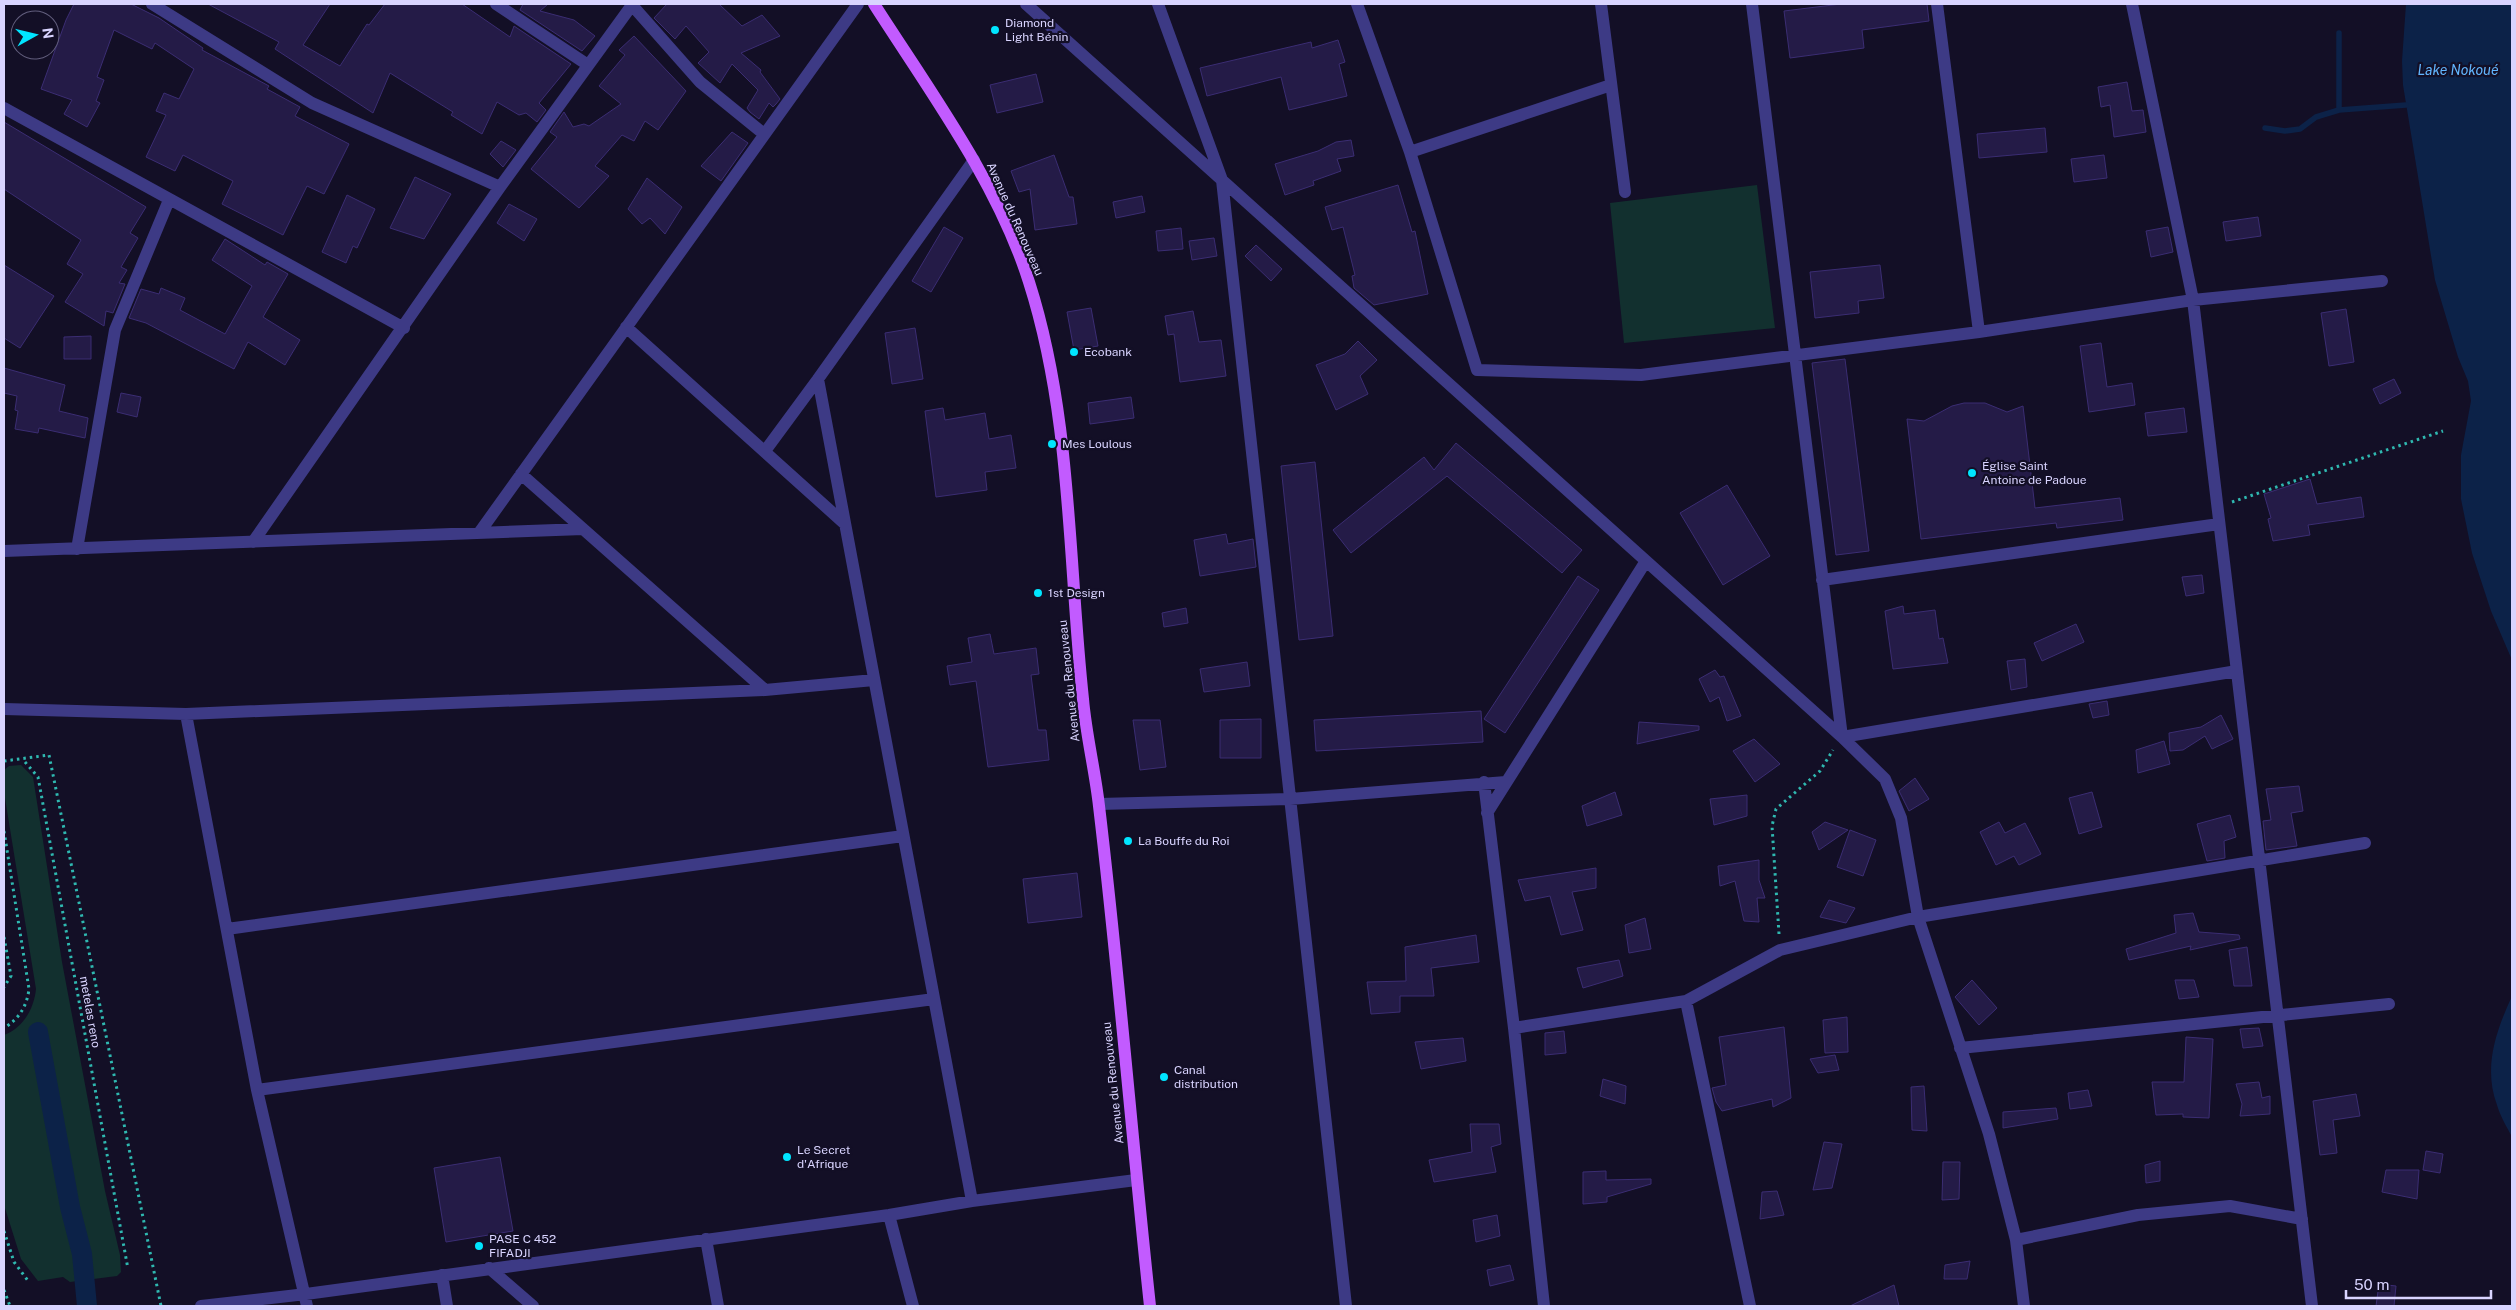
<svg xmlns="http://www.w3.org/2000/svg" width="2516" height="1310" viewBox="0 0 2516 1310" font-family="'Public Sans',sans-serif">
	<rect width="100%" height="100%" fill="#130f26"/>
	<path fill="#12302f" d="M1757,185L1775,328L1624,343L1610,203Z
		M21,765L33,777L62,962L105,1191L120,1255L121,1272L117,1276L70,1282L63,1277L38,1281L21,1259L4,1205V1035C23,1028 34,1009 36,989L4,792V770L9,766Z"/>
	<path fill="#0c2248" d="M2406,4H2512V660L2491,611L2472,553L2461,499V455L2471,401L2468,381L2458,357L2435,280L2403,85L2402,61Z
		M2512,996V1137C2507,1127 2500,1116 2497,1105C2483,1067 2496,1031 2512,996Z"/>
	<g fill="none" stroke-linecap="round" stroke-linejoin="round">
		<path stroke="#0c2248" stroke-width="5.5" d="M2339,33V110
			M2265,128L2285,131L2300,129L2316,117L2339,110L2406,105"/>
		<path stroke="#0c2248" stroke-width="20" d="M38,1032L70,1207L82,1254L87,1306"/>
	</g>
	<path fill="#241b47" stroke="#3b2d73" d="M74,4H131L159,18L203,48L202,50L269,86L267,89L300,107L295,116L349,144L324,194L307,186L283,235L222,204L233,181L183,155L175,171L146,157L166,115L156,111L164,93L179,99L194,69L155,43L152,49L114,30L97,77L104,80L96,101L100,103L87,127L64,114L72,100L41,89L66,20Z
		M208,4H330L303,45L340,66L367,24L369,25L385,4H462L510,37L514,26L571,64L539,103L546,110L537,122L526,113L519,115L497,102L482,134L451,115L453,112L390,73L373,113L275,49L279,42Z
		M523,4H548L540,11L574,20L595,36L582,51L520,10Z
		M667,4H719L742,26L762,15L780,36L741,53L761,70L760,72L780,99L776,104L773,107L769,103L759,119L750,112L747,108L758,90L732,64L720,83L698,63L709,52L686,26L675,39L654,18Z
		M1841,4H1927L1929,21L1862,30L1864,48L1790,58L1784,11Z
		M634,36L686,91L658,130L645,121L634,141L622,135L595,166L609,176L579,208L531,169L557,137L550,132L564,112L573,127L584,124L589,126L621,104L599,86L625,55L619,50Z
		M1338,40L1345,62L1339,64L1347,96L1289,110L1281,77L1207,96L1200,68L1311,42L1312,48Z
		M1036,74L1043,102L997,113L990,85Z
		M2127,82L2132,111L2143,110L2146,132L2114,137L2110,105L2101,107L2098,87Z
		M4,122L146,207L130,233L138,238L121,267L127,270L119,283L125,284L113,313L106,311L104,326L65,302L83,274L67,264L81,240L4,189Z
		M2045,128L2047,152L1979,158L1977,134Z
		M732,132L748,143L721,181L701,166Z
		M1351,140L1354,156L1337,159L1341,171L1313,181L1314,185L1285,195L1275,164L1318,151L1336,142Z
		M501,141L516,150L503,167L490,154Z
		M1054,155L1069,197H1073L1077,224L1035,230L1030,189L1019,192L1011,171Z
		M2104,155L2107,178L2074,182L2071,159Z
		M415,177L451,194L424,239L390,228Z
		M647,178L682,207L665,234L650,218L642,224L628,209Z
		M1398,185L1412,232L1415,231L1428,294L1374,305L1354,288L1352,276L1355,275L1343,227L1332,230L1325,207Z
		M347,195L375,209L357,248L353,246L346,263L322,252Z
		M1142,196L1145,212L1116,218L1113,202Z
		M509,204L537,219L524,241L497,223Z
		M2258,217L2261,236L2226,241L2223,222Z
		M944,227L963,238L931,292L912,281Z
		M2168,227L2173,252L2151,257L2146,231Z
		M1181,228L1183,249L1158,251L1156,231Z
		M1214,238L1217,256L1192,260L1189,241Z
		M225,239L265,265L267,262L288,274L263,317L300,340L285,365L248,342L234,369L146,323L129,318L141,289L159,294L161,288L185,298L180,310L225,334L252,286L212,260Z
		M1256,245L1282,269L1271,281L1245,256Z
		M4,265L54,296L20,348L4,338Z
		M1880,265L1884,298L1858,301L1859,313L1815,318L1810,272Z
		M1091,308L1098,346L1074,350L1067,312Z
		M2346,309L2354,362L2329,366L2321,313Z
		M1193,311L1199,342L1221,340L1226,376L1180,382L1174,334L1168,335L1165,316Z
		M915,328L923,379L892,384L885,333Z
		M91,336V359H64V337Z
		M1358,341L1377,360L1360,376L1368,394L1336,410L1316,365L1345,354Z
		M2101,343L2107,387L2132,383L2135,405L2089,412L2080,346Z
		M1845,359L1869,551L1836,555L1812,363Z
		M4,368L65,385L59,411L88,418L85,438L39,428L38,433L15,429L18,411L15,410L17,396L4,393Z
		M2394,379L2401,393L2380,404L2373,389Z
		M121,393L141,397L137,417L117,412Z
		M1131,397L1134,418L1090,424L1088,403Z
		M1964,403H1985L2007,412L2023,406L2035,508L2120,498L2123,520L2057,528L2056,523L1921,539L1907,419L1924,421L1952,406Z
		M943,408L945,420L985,413L989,439L1011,435L1016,468L985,472L987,490L936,497L925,411Z
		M2184,408L2187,432L2148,436L2145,413Z
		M1456,443L1582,550L1562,573L1447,476L1351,553L1333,530L1424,457L1434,470Z
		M1315,462L1333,636L1299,640L1281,466Z
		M2310,479L2317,504L2361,497L2364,517L2308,525L2310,535L2273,541L2268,519L2271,518L2264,494Z
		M1727,485L1770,556L1723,585L1680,513Z
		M1226,534L1228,544L1253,539L1256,567L1200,576L1194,540Z
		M2202,575L2204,593L2186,596L2182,577Z
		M1578,576L1599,590L1505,733L1484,719Z
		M1903,606L1904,614L1935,610L1939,639L1943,638L1948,663L1893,669L1885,611Z
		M1186,608L1188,623L1164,627L1162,613Z
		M2076,624L2084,642L2042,661L2034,643Z
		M990,634L994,654L1036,648L1039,674L1031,675L1038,730H1046L1049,760L988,767L976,681L950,685L947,666L972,662L968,638Z
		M2025,659L2027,687L2011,690L2007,661Z
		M1247,662L1250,686L1204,692L1200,669Z
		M1715,670L1720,677L1724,676L1741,716L1727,721L1719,697L1710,702L1699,679Z
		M2107,701L2109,715L2093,718L2089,704Z
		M1481,711L1483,742L1316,751L1314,720Z
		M2221,715L2233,739L2212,749L2205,736L2183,750L2170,751L2169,733L2201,727Z
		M1261,719V758H1220V720Z
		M1133,720H1160L1166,767L1140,770Z
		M1639,722L1699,726V730L1637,744Z
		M1754,739L1780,764L1755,782L1733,751Z
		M2164,741L2170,764L2138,773L2136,750Z
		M1915,778L1929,799L1909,811L1899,791Z
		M2299,786L2303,811L2291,813L2297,846L2266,850L2263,821L2271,820L2266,789Z
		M1615,792L1622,815L1587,826L1582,806Z
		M2092,792L2102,827L2079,834L2069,798Z
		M1747,795V816L1714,825L1710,799Z
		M2230,815L2236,837L2224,841L2225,858L2207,861L2197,824Z
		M1825,822L1848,830L1819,850L1812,832Z
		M1999,822L2005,833L2025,823L2041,854L2019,865L2014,856L1996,865L1980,832Z
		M1850,830L1876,840L1863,876L1837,867Z
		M1759,860V880L1765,898H1757L1759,922L1744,921L1735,881L1720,886L1718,866Z
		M1596,868V888L1572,892L1583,930L1561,935L1550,896L1525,901L1518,880Z
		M1077,873L1082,917L1028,923L1023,879Z
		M1829,900L1855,908L1846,923L1820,917Z
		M2193,913L2199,932L2239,935L2240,939L2190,950L2191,946L2129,960L2126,949L2176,933L2174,915Z
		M1645,918L1651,949L1629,953L1625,925Z
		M1476,935L1479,962L1431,968L1434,996H1400V1012L1371,1014L1367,982L1406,981L1405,947Z
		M2247,947L2252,986H2234L2229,950Z
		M1619,960L1623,976L1583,988L1577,968Z
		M1972,980L1997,1008L1979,1025L1955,997Z
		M2175,980H2194L2199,997L2179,999Z
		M1847,1017L1848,1052L1825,1053L1823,1020Z
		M1784,1027L1791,1098L1773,1107L1772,1099L1722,1111L1716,1102L1712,1088L1726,1085L1719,1037Z
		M2259,1028L2263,1046L2243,1048L2240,1029Z
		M1564,1031L1566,1053L1545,1055V1033Z
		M2186,1037L2213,1039L2209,1118L2183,1117V1114L2156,1115L2152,1082H2184Z
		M1463,1038L1466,1061L1421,1069L1415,1042Z
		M1835,1055L1839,1070L1818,1073L1810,1059Z
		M1603,1079L1626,1086L1625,1104L1600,1096Z
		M2259,1082L2262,1098L2270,1096V1114L2240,1116L2242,1104L2236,1084Z
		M1924,1086L1927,1131L1912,1130L1911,1087Z
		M2088,1090L2092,1106L2070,1109L2068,1093Z
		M2356,1094L2360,1116L2333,1120L2337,1153L2320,1155L2313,1101Z
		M2056,1108L2058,1119L2003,1128V1112Z
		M1470,1124H1499L1501,1144L1491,1147L1496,1172L1434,1182L1429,1160L1472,1152Z
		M1824,1142L1842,1144L1832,1188L1813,1190Z
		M2426,1151L2443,1154L2440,1173L2423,1170Z
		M500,1157L513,1231L446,1242L434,1168Z
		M2160,1161V1181L2146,1183L2145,1165Z
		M1943,1162H1960L1959,1199L1942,1200Z
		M2386,1170H2419L2417,1199L2382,1192Z
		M1606,1171V1180L1651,1179V1184L1607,1197V1202L1583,1204V1172Z
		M1777,1191L1784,1215L1760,1219L1762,1192Z
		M1497,1215L1500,1236L1476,1242L1473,1220Z
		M1970,1261L1967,1279H1944L1945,1265Z
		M1510,1265L1514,1280L1490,1286L1487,1270Z
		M2379,1284L2396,1286L2394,1306H2376Z
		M1894,1285L1899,1306H1850Z"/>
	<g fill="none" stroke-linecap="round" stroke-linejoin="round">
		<path stroke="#2fb8b0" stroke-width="3" stroke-dasharray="2.5 4" stroke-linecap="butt" d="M2232,502L2443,431
			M4,761L49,755L161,1306
			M25,762L38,777L128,1269
			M4,831L29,989C27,1006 19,1019 4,1028
			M1779,934L1772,826L1776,809L1820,771L1833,750
			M4,937L11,976L4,987
			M4,1231L14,1262L29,1282
			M4,1290L10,1306"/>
		<path stroke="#3d3a85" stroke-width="12" d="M152,4L312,103L500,187
			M496,4L588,65
			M631,4L700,82L764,134
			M1026,4L1842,737L1885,779L1901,818L1918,917L1989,1134L2016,1240L2024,1306
			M1158,4L1222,180L1346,1306
			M1357,4L1410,152L1477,370L1641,375L1979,332L2193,300L2382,281
			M1601,4L1625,192
			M1752,4L1842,737
			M1937,4L1979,332
			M2132,4L2193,300L2312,1306
			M4,108L404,328
			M1410,152L1611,85
			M626,327L845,524
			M818,379L972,1201
			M765,451L818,379L974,160
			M521,474L765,690
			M479,533L858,4
			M253,542L500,187L632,5
			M77,549L115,330L169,200
			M4,551L583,529
			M1822,580L2219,524
			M4,709L186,714L765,690L874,680
			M186,714L257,1090L307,1306
			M1842,737L2237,671
			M1484,782L1514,1028L1544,1306
			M1099,804L1290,799L1506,782
			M1487,813L1646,561
			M227,929L903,836
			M1686,1001L1750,1306
			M1514,1028L1686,1001L1780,950L1918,917L2365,843
			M1960,1048L2389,1004
			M257,1090L934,999
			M889,1215L913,1306
			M706,1239L718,1306
			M2016,1240L2138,1215L2230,1206L2302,1219
			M489,1268L533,1306
			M442,1275L447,1306
			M201,1306L306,1294L889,1215L972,1201L1136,1180"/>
		<path stroke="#c25bff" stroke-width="12" d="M874,4C929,90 998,183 1029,282C1072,416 1068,560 1083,699C1086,735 1095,770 1099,806C1119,973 1132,1140 1150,1306"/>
	</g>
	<g fill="#00e5ff" stroke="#130f26" stroke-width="2">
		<circle cx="995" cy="30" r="5"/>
		<circle cx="1074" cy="352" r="5"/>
		<circle cx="1052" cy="444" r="5"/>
		<circle cx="1972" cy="473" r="5"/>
		<circle cx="1038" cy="593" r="5"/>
		<circle cx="1128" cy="841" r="5"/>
		<circle cx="1164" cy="1077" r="5"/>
		<circle cx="787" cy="1157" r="5"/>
		<circle cx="479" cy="1246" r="5"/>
	</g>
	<g text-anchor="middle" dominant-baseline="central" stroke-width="4.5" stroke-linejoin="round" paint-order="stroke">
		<g font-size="12" fill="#d9d4ff" stroke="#130f26" text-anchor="start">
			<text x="1005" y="23">Diamond<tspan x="1005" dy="14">Light Bénin</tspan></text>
			<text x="1084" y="352">Ecobank</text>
			<text x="1062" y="444">Mes Loulous</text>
			<text x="1982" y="466">Église Saint<tspan x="1982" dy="14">Antoine de Padoue</tspan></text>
			<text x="1048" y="593">1st Design</text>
			<text x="1138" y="841">La Bouffe du Roi</text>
			<text x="1174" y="1070">Canal<tspan x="1174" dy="14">distribution</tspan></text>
			<text x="797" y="1150">Le Secret<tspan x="797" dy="14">d'Afrique</tspan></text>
			<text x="489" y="1239">PASE C 452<tspan x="489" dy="14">FIFADJI</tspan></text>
		</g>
		<g font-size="12" fill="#d9d4ff" stroke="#130f26">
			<text transform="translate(1015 219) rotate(66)">Avenue du Renouveau</text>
			<text transform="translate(1069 681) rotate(-96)">Avenue du Renouveau</text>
			<text transform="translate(90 1012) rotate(80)">metelas reno</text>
			<text transform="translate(1113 1083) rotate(-96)">Avenue du Renouveau</text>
		</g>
		<g font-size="14" font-style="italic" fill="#62b6ff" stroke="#130f26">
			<text x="2458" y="70">Lake Nokoué</text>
		</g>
	</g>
	<rect width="2516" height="1310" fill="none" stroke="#d9d4ff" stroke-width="10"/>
	<g transform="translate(35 35) rotate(82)"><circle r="24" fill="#130f26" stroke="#625e7d"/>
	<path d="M0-4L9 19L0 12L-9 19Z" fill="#00e5ff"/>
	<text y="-8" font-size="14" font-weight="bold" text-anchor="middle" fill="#d9d4ff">N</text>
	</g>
	<path d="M2346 1290v8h145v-8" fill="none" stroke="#d9d4ff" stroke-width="2.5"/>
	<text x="2354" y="1290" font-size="15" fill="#d9d4ff" stroke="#130f26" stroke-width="4" paint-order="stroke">50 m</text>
</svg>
